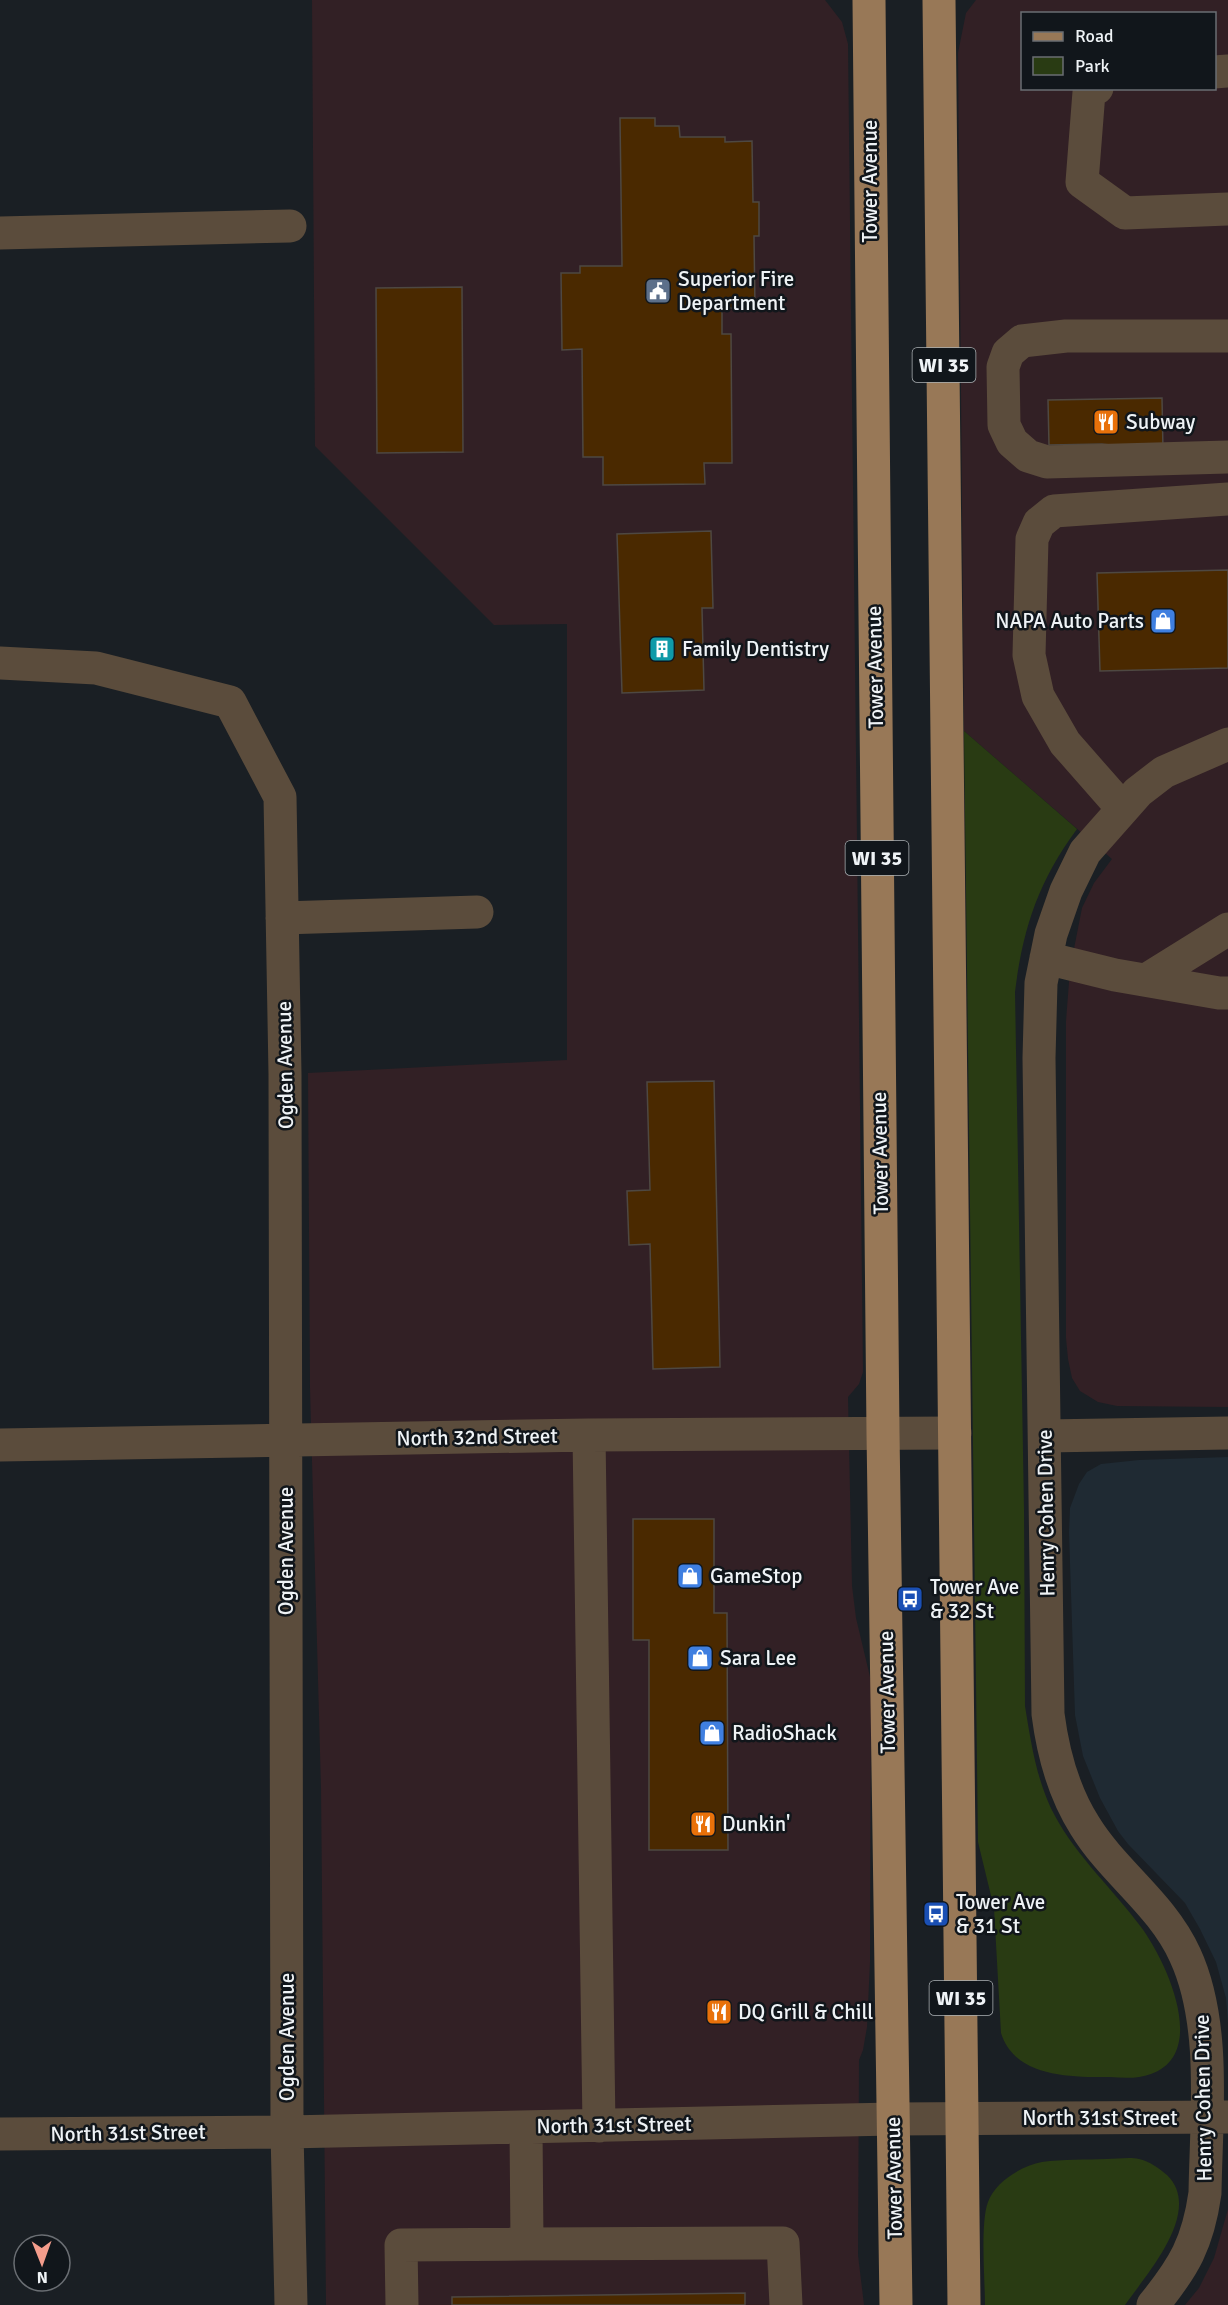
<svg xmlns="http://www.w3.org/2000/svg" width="1228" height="2305" viewBox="0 0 1228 2305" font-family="Signika,sans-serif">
	<rect width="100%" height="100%" fill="#1a1f24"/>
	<path fill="#322025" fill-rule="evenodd" d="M312,0H825L842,22L848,44L863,1372L859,1384L848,1397L852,1586L856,1618L871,1681L870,1962L867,2027L863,2050L859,2060L858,2255L864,2305H326L321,1788L310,1388L308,1073L567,1060V624L494,625L315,446Z
		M976,0H1228V1407L1117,1406L1098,1402L1080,1391L1072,1378L1068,1359L1066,1338V1021L1070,969L1082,908L1094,883L1112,859L964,731L958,53L966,13ZM1022,14H1214V88H1022Z
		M1228,2209V2305H1185L1199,2288L1214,2258Z"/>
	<path fill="#1f2a33" d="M1228,1457V2024L1226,1998L1216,1962L1200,1929L1185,1903L1128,1844L1118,1831L1100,1798L1083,1756L1075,1715L1069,1532L1070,1508L1079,1484L1087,1472L1101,1464L1139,1460Z"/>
	<path fill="#293b13" d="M964,731L1077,829C1038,882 1023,928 1015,992L1024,1509L1025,1706C1031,1743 1037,1783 1055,1816C1077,1857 1113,1889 1141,1927C1165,1959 1210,2053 1151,2074C1138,2079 1124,2078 1110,2077C1072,2077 1015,2078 1001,2033L994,1908L978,1842Z
		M1107,2159C1117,2159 1130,2157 1139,2159C1149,2161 1160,2169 1167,2175C1204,2211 1146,2275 1125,2305H985C985,2281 980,2223 988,2202C995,2182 1021,2166 1042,2162C1063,2159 1086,2160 1107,2159Z"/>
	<path fill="#4a2900" stroke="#4e4842" stroke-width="1.5" d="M620,118H655V126H679L680,137H725V142L752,141L753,202H759V236H754L755,308H722V334H731L732,463H704L705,484L603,485V457H583L582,349L562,350L561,273H580V266H622Z
		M462,287L463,452L377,453L376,288Z
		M1162,398L1163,451L1102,444L1049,445L1048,400Z
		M711,531L713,608H702L704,690L622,693L617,534Z
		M1228,570V668L1100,671L1097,573Z
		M714,1081L720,1367L653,1369L650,1244L629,1245L627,1191L650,1190L647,1082Z
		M633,1519H714V1613H727L728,1850H649V1640H633Z
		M745,2293V2305H452V2297Z"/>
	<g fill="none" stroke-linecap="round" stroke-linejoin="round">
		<path stroke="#5b4c3c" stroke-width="33" d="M1214,72L1228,71
			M1097,88L1089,92L1082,182L1125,213L1228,209
			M0,233L290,226
			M1228,336H1066L1022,341L1008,353L1003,367L1004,425L1012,442L1028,456L1047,462L1228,457
			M0,663L96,668L230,702L280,797L285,1074L287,2132L291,2305
			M1123,809L1065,743L1038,696L1029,655L1032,539L1039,523L1054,511L1228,499
			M282,918L477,912
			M1046,958L1115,975L1219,993H1228
			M1146,980L1228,929
			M589,1435L599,2126
			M1045,1436L1228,1433
			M0,1445L589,1435L955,1433
			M526,2127L527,2244L783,2243L786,2305
			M0,2134L287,2132L893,2119L1228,2117
			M402,2305L401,2245L527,2244
			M1153,2305C1184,2267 1198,2243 1205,2193C1206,2119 1217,2024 1185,1955C1162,1904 1114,1873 1085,1826C1064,1793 1053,1753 1048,1714L1039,1058L1041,983L1051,934L1066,891L1085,852L1138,792L1164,772L1228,744"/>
		<path stroke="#987857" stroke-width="33" d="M869,0L883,1433L896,2305
			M939,0L964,2305"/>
	</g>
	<defs>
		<symbol id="civic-square" viewBox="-11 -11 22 22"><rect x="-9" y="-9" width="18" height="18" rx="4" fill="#5c6f8a" stroke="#11161b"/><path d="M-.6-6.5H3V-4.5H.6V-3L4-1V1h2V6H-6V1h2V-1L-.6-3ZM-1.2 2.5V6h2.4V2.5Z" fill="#fff"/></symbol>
		<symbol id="restaurant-square" viewBox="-11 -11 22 22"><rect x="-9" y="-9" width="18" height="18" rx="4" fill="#e8710a" stroke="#11161b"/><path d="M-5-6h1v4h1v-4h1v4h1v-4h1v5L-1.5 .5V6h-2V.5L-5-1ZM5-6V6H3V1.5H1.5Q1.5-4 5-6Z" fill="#fff"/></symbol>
		<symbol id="shop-square" viewBox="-11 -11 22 22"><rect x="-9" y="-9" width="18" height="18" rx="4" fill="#3f7fe0" stroke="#11161b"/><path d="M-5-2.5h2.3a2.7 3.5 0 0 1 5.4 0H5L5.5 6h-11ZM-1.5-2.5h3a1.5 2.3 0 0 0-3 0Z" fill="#fff"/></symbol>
		<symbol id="building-square" viewBox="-11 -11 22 22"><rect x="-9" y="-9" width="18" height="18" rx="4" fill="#0f9aa8" stroke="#11161b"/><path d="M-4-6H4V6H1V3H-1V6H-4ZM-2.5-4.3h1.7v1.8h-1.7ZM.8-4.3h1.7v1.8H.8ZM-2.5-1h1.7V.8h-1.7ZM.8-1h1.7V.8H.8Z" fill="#fff"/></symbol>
		<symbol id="bus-square" viewBox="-11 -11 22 22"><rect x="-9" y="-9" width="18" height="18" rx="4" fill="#1a4fb4" stroke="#11161b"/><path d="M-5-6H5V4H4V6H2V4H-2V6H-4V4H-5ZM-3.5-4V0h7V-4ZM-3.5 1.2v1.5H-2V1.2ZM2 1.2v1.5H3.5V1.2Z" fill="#fff"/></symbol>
	</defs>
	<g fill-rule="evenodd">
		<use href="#civic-square" x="643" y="276" width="30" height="30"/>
		<use href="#restaurant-square" x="1091" y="407" width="30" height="30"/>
		<use href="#shop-square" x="1148" y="606" width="30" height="30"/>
		<use href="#building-square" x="647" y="634" width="30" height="30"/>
		<use href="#shop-square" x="675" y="1561" width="30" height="30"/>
		<use href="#bus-square" x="895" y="1584" width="30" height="30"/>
		<use href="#shop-square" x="685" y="1643" width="30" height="30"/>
		<use href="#shop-square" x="697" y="1718" width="30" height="30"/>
		<use href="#restaurant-square" x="688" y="1809" width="30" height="30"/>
		<use href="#bus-square" x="921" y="1899" width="30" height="30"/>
		<use href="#restaurant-square" x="704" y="1997" width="30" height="30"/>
	</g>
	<g text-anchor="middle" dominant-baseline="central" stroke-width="5" stroke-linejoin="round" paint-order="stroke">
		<g fill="#11161b" stroke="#acb1b4" stroke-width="1.5">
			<rect x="912.5" y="348" width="63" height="34" rx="4.5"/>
			<rect x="845.5" y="841" width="63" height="34" rx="4.5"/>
			<rect x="929.5" y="1981" width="63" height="34" rx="4.5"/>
		</g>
		<g font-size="20" font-weight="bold" fill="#eff3f6">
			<text x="944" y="365">WI 35</text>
			<text x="877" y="858">WI 35</text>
			<text x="961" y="1998">WI 35</text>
		</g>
		<g font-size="21" fill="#eff3f6" stroke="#11161b">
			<text transform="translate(870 181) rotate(-90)">Tower Avenue</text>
			<text transform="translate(875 667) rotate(-91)">Tower Avenue</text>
			<text transform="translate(285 1065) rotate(-91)">Ogden Avenue</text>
			<text transform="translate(880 1153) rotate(-91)">Tower Avenue</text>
			<text transform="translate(477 1437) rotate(-1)">North 32nd Street</text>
			<text transform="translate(1046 1513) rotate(-91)">Henry Cohen Drive</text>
			<text transform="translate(286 1551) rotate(-90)">Ogden Avenue</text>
			<text transform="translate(887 1692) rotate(-91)">Tower Avenue</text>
			<text transform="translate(287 2037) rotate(-90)">Ogden Avenue</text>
			<text transform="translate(1203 2098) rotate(-91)">Henry Cohen Drive</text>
			<text x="1100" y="2118">North 31st Street</text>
			<text transform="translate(614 2125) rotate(-1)">North 31st Street</text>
			<text transform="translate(128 2133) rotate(-1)">North 31st Street</text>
			<text transform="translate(894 2178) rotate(-91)">Tower Avenue</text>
		</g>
		<g font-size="21" fill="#eff3f6" stroke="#11161b" text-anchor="start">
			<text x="678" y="279">Superior Fire<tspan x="678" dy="24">Department</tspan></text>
			<text x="1126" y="422">Subway</text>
			<text x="1144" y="621" text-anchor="end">NAPA Auto Parts</text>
			<text x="682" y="649">Family Dentistry</text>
			<text x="710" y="1576">GameStop</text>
			<text x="930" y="1587">Tower Ave<tspan x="930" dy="24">&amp; 32 St</tspan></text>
			<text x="720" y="1658">Sara Lee</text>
			<text x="732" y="1733">RadioShack</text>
			<text x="722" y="1824">Dunkin'</text>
			<text x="956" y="1902">Tower Ave<tspan x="956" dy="24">&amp; 31 St</tspan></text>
			<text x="738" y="2012">DQ Grill &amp; Chill</text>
		</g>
	</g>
	<rect x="1021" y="12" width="195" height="78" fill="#11161b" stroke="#6a6e73" stroke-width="1.5"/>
	<rect x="1033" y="32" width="30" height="9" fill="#987857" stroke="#6a6e73" stroke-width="1.5"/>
	<text x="1075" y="42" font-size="18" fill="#eff3f6">Road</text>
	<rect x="1033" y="57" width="30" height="18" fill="#293b13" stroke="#6a6e73" stroke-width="1.5"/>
	<text x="1075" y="72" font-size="18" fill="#eff3f6">Park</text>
	<g transform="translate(42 2263) rotate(179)"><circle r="28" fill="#11161b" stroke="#6a6e73" stroke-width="1.5"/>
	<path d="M0-4.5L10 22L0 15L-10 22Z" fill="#f49d8c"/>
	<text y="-9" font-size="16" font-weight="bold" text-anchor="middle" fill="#eff3f6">N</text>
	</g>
</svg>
